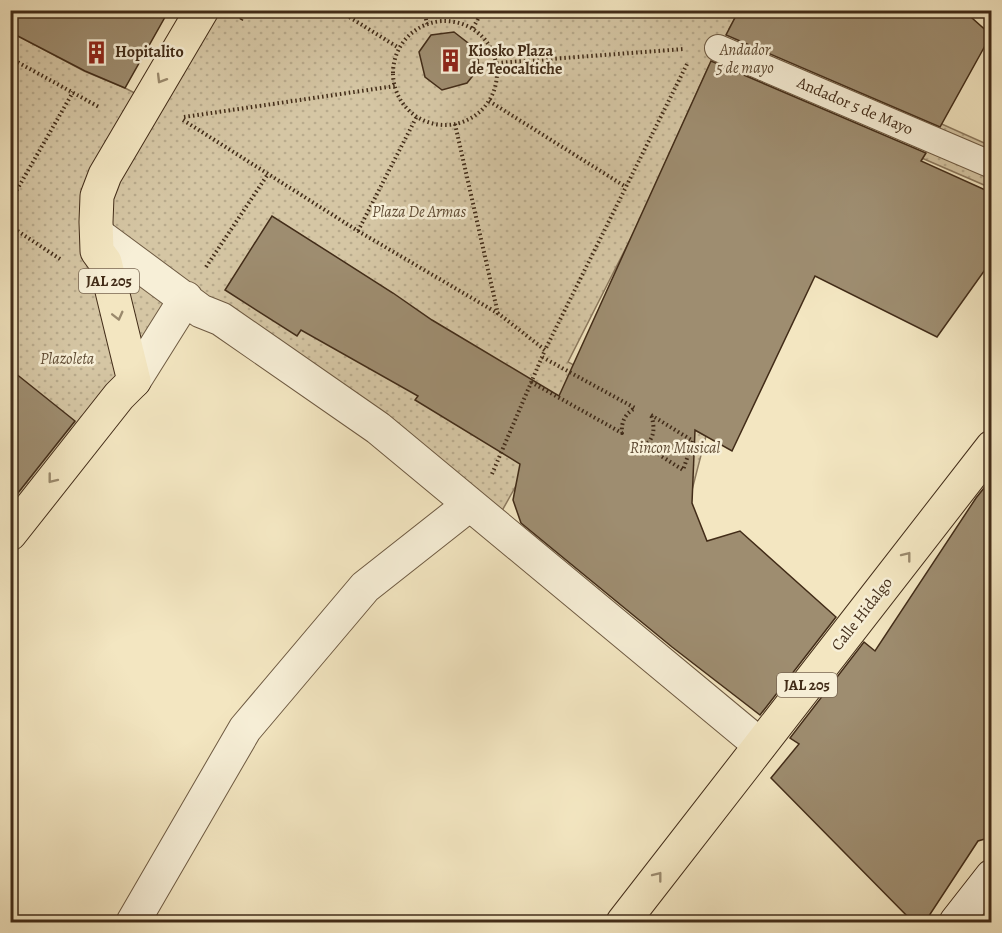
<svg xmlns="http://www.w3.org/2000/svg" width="1002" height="933" viewBox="0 0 1002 933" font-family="Alegreya,serif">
	<defs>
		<pattern id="park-dots" width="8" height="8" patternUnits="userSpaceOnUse" patternTransform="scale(1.5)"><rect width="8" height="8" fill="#d5c6a4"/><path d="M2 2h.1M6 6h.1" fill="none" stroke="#b8aa8c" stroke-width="1.8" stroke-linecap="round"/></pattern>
	</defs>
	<rect width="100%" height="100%" fill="#f3e6c1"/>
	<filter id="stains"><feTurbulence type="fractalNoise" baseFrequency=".00333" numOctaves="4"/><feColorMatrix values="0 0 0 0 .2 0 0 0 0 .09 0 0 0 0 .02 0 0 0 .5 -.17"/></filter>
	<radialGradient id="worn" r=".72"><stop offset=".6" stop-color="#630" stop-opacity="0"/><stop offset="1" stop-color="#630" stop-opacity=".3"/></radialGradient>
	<path fill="url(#park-dots)" stroke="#8c795e" stroke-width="1.5" d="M202,11H739L729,29L991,146V188L709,66L635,230L568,362L706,436L692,490L517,484L494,525L201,311L134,381L11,534V32L84,71L125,88L148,100Z"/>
	<path fill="#9e8d70" stroke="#422c18" stroke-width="1.5" d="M10,10H169L125,88L85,71L10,32Z
		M739,10H963L991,35L940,127L726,35Z
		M454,32L477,50L479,68L467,83L442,90L425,77L419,52L431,35Z
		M711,61L926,153L921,161L992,193V260L937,337L815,276L732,451L695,430L692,503L707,541L740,531L836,617L760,715L672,647L521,523L513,500L520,464L415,400L418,396L301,330L297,336L225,290L272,216L393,293L432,320L559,396Z
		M10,369L75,421L10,503Z
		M992,478V837L978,841L925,922H913L771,778L799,744L790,738L864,642L875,651L976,498Z"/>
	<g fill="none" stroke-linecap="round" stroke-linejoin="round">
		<defs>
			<path id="pedestrian" d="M718,48L992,165"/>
			<path id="minor" d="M97,234L201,311L221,319L378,428L760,745
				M134,381L186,298
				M133,922L245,729L365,587L469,505"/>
			<path id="secondary" d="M956,922L992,876"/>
			<path id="primary" d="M10,534L119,396L134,381L105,262L97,251L96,222L97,196L105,175L202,10
				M623,922L992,447"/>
		</defs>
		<use href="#pedestrian" stroke="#6e5a42" stroke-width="28"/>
		<use href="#minor" stroke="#6e5a42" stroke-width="35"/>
		<use href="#secondary" stroke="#422c18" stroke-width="35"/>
		<use href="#primary" stroke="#422c18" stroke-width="35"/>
		<path stroke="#422c18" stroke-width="4" stroke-dasharray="1.5 3" stroke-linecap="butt" d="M338,10L399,48
			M424,10L427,24
			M241,20L247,10
			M393 73a52 52 0 1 1 104 0a52 52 0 1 1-104 0Z
			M473,28L483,10
			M10,58L99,107
			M497,63L684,49
			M489,101L626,187
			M184,117L395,86
			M183,120L358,231L499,314L545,350L687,64
			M455,124L498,314
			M10,202L73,92
			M10,226L60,259
			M358,231L417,116
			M206,267L268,174
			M531,382L622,433C621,422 625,414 635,408L542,357
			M651,415L693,441L683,470L644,445C655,440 655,426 651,415Z
			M492,474L545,350"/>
		<use href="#pedestrian" stroke="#f7efd7" stroke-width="26"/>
		<use href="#minor" stroke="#f7efd7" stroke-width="33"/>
		<use href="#secondary" stroke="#f7efd7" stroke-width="33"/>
		<use href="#primary" stroke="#f3e6c1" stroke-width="33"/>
	</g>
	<defs><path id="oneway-chevron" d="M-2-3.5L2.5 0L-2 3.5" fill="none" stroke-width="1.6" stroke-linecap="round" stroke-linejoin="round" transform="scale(1.5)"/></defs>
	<g stroke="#9a896c">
		<use href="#oneway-chevron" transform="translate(161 79) rotate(121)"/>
		<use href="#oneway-chevron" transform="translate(118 316) rotate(76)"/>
		<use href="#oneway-chevron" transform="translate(52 479) rotate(128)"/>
		<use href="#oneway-chevron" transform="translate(907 556) rotate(-52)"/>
		<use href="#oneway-chevron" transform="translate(658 876) rotate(-52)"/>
	</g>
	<defs>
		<symbol id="building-bare" viewBox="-9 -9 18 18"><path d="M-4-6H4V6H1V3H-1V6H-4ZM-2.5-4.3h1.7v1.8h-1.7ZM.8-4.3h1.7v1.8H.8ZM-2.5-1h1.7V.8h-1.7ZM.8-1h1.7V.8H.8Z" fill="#8f2418" stroke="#f7efd7" stroke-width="2.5" paint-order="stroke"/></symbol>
	</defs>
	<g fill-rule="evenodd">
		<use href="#building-bare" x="80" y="36" width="33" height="33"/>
		<use href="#building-bare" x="434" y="44" width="33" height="33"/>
	</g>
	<g text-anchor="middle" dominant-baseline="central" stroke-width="5" stroke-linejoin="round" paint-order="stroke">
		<g fill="#f7efd7" stroke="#786651" stroke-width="1.5">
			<rect x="79" y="269" width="60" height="24" rx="4.5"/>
			<rect x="777" y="673" width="60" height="24" rx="4.5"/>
		</g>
		<g font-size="15" font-weight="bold" fill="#422c18">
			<text x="109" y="281">JAL 205</text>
			<text x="807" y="685">JAL 205</text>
		</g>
		<g font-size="16" font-style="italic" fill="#5f4b34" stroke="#f7efd7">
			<text x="745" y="50">Andador<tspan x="745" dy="18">5 de mayo</tspan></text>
			<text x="419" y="212">Plaza De Armas</text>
			<text x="67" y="359">Plazoleta</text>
			<text x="675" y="448">Rincon Musical</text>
		</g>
		<g font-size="16" font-weight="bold" fill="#422c18" stroke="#f7efd7" text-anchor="start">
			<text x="468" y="51">Kiosko Plaza<tspan x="468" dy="18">de Teocaltiche</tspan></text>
			<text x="115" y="52">Hopitalito</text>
		</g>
		<g font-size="16" fill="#422c18" stroke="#f7efd7">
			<text transform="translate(855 106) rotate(23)">Andador 5 de Mayo</text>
			<text transform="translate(862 614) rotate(-52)">Calle Hidalgo</text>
		</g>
	</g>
	<rect width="1002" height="933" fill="none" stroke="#f3e6c1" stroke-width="36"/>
	<rect x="12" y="12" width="978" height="909" fill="none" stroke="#422c18" stroke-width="3"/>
	<rect x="18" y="18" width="966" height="897" fill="none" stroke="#422c18" stroke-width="1.5"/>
	<rect width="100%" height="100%" filter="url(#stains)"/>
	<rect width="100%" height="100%" fill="url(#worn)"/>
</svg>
